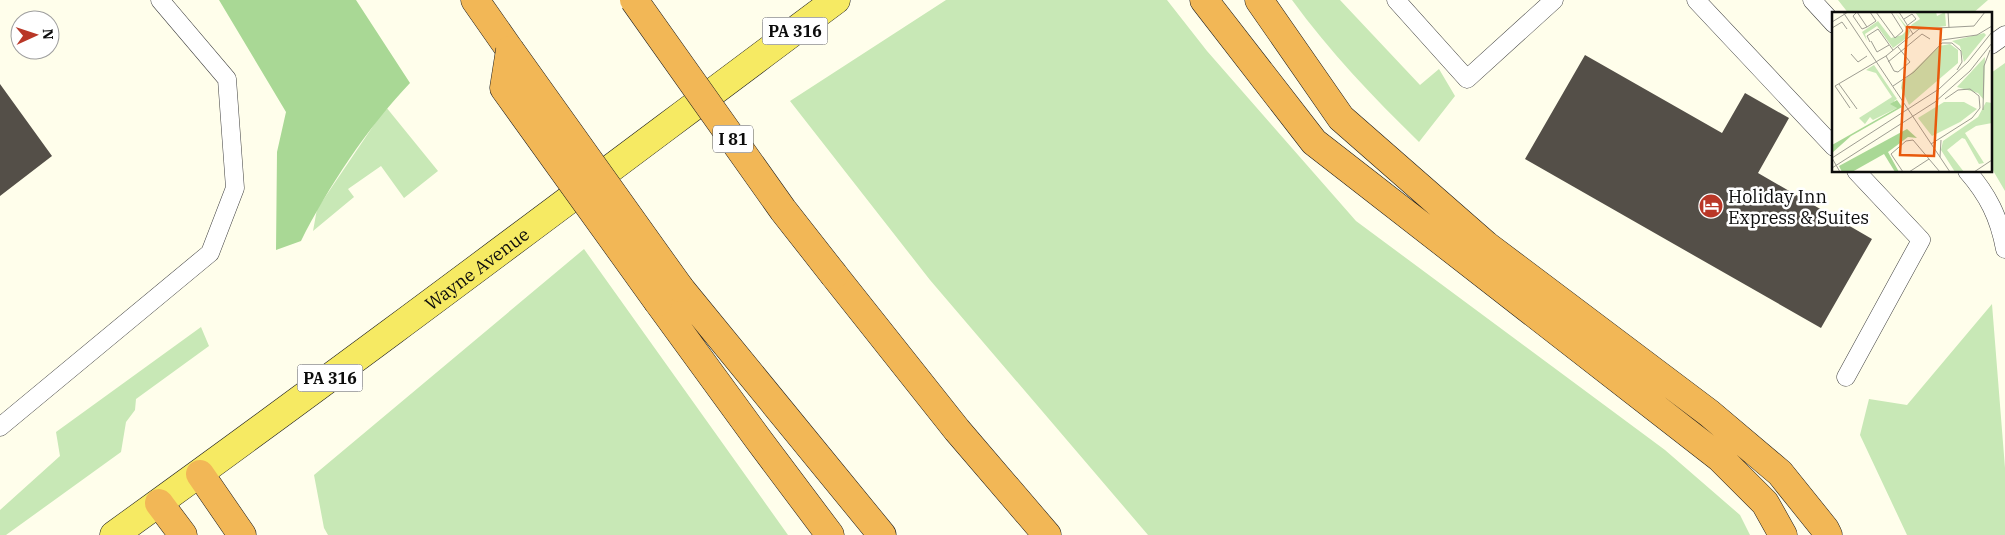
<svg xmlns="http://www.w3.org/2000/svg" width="2005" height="535" viewBox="0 0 2005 535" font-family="'IBM Plex Serif',serif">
	<rect width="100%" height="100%" fill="#fffeeb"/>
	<path fill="#c8e8b6" d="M946,0H1167L1207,51L1356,221L1665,450L1740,515L1750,535H1148L930,280L790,101Z
		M1292,0H1340L1420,85L1439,69L1455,96L1419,142C1373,97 1330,52 1292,0Z
		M1838,0H1988L1972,14H1849Z
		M2005,63V191L1991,167V73Z
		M386,107L438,171L404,198L381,166L348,189L354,197L313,231L317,209Z
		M584,249L788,535H328L324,528L314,475Z
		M1992,304L2005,468V535H1907L1860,435L1869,399L1907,405Z
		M201,327L209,346L136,399L135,410L126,422L121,452L6,535H0V510L60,456L56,432Z"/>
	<path fill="#a9d895" d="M219,0H356L410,83C368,127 328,187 301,241L276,250L277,152L286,112Z"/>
	<path fill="#544f48" d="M1585,55L1722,133L1745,93L1789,118L1758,173L1872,239L1821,328L1525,159Z
		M0,84L52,156L0,196Z"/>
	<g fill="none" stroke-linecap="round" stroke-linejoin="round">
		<defs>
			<path id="lane" d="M1396,0L1467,79L1554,0
				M1696,0L1834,147
				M1812,0L1834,24
				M1991,45L2005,35
				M1967,171C1988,195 1999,217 2005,249
				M1846,377L1921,240L1856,171
				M0,427L210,253L235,188L227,79L160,0"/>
			<g id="primary">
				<path id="s1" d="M114,535C357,360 596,179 836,0"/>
			</g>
			<path id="highway" d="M475,0L510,50
				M1204,0L1314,142L1720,458L1765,503L1783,535
				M1259,0L1341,118L1486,245L1709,413L1780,473L1825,529L1828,535
				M834,275L957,430L1047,535
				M680,288L882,535
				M658,302L758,439L830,535
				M200,474L242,535
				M159,503L183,535"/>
		</defs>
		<use href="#lane" stroke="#3f3f3f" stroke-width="19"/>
		<use href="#primary" stroke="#1d1d1d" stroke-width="29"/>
		<use href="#highway" stroke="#1d1d1d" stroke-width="29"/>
		<use href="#lane" stroke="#fff" stroke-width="18"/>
		<use href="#primary" stroke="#f6ea63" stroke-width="28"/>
		<use href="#highway" stroke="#f2b756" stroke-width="28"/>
		<defs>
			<path id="highway-bridge" d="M634,0L783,210L834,275
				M510,50L504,88L658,302
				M510,50L680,288"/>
		</defs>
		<use href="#highway-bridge" stroke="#1d1d1d" stroke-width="29" stroke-linecap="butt"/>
		<use href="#highway-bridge" stroke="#f2b756" stroke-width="28"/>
	</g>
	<defs>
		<symbol id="hotel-disc" viewBox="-11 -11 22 22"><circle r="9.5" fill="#b93727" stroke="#fff"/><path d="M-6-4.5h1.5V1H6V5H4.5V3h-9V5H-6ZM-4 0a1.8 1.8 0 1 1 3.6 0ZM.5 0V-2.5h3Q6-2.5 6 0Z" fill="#fff"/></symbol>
	</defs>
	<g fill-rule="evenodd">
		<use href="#hotel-disc" x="1697" y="192" width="28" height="28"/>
	</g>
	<g text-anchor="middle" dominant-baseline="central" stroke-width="5" stroke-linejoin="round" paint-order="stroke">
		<g fill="#fff" stroke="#555" stroke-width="1">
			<rect x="762.5" y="17.5" width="65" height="27" rx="4"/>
			<rect x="713" y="125.5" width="40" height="27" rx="4"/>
			<rect x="297.5" y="364.5" width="65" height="27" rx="4"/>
		</g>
		<g font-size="16" font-weight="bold" fill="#0c0c0c">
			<text x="795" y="31">PA 316</text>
			<text x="733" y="139">I 81</text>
			<text x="330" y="378">PA 316</text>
		</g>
		<g font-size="18" fill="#0c0c0c" stroke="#fff" text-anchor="start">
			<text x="1728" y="196">Holiday Inn<tspan x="1728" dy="21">Express &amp; Suites</tspan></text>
		</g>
		<g font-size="18" fill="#0c0c0c" stroke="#fff">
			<text stroke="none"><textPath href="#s1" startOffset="450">Wayne Avenue</textPath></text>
		</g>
	</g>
	<g transform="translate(1832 12)">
		<rect width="160" height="160" fill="#fffeeb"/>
		<path d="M63,0L78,19L76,25L61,36L45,14L33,22L35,29L30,20L46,9L59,26L70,23L75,18ZM83,0H104L105,4L113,0L114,14L81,18L79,13L88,7ZM152,21L154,23L132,50L128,34L120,29ZM118,32L126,38V51L77,93L69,76L70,70L107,34ZM153,45L152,88L146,81L125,75ZM42,53L65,87L62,89L65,96L41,108L38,105L33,112L27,106L60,85L44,61L34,58ZM112,90H132L145,97L128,110L100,124L86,106ZM154,90L160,91V111L144,114L133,121L152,151L147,152L133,127L130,126L115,138L132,160H123L109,138L111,129L146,105Z" fill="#c8e8b6"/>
		<path d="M65,88L70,95L19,124L0,141V133L65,96L58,92ZM75,117L85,126L76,125L56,140L67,160H63L52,142L20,160H10L7,154Z" fill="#a9d895"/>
		<path fill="none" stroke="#9e9d92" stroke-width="1" d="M11,0L118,160M25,0L35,15L44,9L38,0M25,0L21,4L30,17L35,15M44,0L63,26L71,19L59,0M67,0L81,22M116,0L117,16M72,7L80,2L84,7L76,13M0,10L16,0M0,16L10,10L15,17M110,28L145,23L160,14M39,29L45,40L57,33M38,30L35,24L46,17L61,38M19,42L26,50L35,44M54,44L62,59L66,60L78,50L66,35M56,50L90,22L98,27M7,72L25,97M61,74L82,60L110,31H120L129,39L130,50L125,58M18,96L3,74L54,44L87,17L142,14L153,0M151,98L152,54L158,38M99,132L140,106L148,96L147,84L138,77L126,78L113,87M108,145L109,128M0,146L107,77L136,50L160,20M0,146L8,160M0,156L103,90L138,59L160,31M71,160L59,142L74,129L81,128L108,160M77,160L97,147M142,160L160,148"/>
		<path fill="#e8590c" fill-opacity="0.15" stroke="#e8590c" stroke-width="2.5" d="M75,15L109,17L102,144L68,143Z"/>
		<rect width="160" height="160" fill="none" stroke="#0c0c0c" stroke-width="2.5"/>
	</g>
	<g transform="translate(35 35) rotate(87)"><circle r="24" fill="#ffffff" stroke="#9e9e9e"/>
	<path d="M0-4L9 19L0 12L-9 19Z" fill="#b93727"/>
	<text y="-8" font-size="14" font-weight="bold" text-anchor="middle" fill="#0c0c0c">N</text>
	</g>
</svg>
